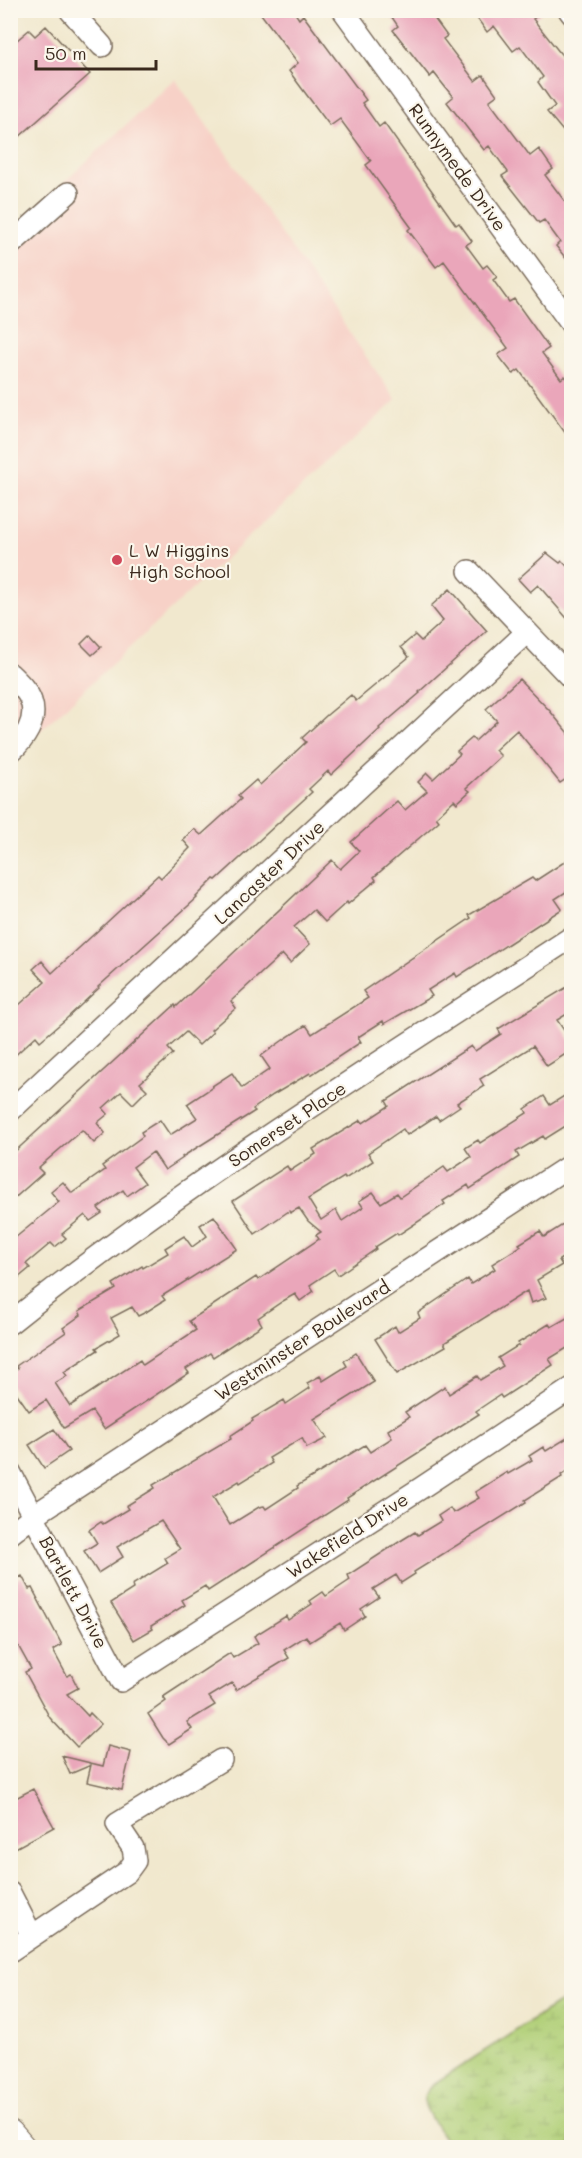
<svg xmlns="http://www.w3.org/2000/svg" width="582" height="2158" viewBox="0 0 582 2158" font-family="Mali,sans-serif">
	<defs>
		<pattern id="wetland-marsh" width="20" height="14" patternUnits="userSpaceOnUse" patternTransform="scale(1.5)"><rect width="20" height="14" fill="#b0cf77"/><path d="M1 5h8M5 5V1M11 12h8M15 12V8" fill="none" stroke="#98b266"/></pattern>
	</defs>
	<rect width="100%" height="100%" fill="#fbf7ec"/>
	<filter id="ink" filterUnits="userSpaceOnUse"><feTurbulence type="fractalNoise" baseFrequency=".0167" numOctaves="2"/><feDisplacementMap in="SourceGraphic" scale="12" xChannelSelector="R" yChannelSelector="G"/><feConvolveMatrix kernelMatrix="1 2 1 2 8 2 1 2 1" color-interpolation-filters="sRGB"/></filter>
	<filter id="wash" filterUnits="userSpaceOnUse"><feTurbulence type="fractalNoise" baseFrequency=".008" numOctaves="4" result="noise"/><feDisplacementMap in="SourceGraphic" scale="24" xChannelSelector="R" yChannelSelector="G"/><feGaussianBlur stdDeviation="1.35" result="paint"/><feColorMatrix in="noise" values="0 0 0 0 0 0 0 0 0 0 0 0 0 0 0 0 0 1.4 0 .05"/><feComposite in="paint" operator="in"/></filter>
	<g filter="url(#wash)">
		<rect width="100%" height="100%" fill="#f1e8ce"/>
		<path fill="#f7d1c7" d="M175,79L396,400L11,758V232Z"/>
		<path fill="url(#wetland-marsh)" stroke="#767c4a" stroke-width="1.5" d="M571,1995V2147H450C443,2136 422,2109 424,2097C426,2088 437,2082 444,2077Z"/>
		<g id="blocks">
			<path fill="#eaa6ba" d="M258,10H293L299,19L303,15L366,100L362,103L379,127L384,123L456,225L459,223L472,241L466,245L483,268L487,265L497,277L493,280L509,302L514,299L549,348L542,353L561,379L565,376L572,385V442L519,370L513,374L498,355L508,348L444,261L436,267L408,230L411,227L366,165L371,161L340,119L330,126L303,90L289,71L298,63Z
				M387,10H428L447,36L443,39L475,81L483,75L497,95L489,101L530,156L539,149L553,169L545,175L572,211V266L556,246L560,242L544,220L539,223L502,176L508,172L489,146L484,150L447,102L453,97L434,73L430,77L393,30L398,26Z
				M471,10H545L533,19L572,68V142L547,112L555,106L538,82L543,77L520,46L513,51L494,26L487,32Z
				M46,26L90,74L10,145V46L29,30L35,36Z
				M547,553L560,563L562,561L572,571V624L538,585L530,592L518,579Z
				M450,589L487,631L419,692L420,693L379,728L380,729L331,775L328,771L309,789L312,792L216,880L214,879L196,897L197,898L98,987L99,988L66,1019L40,1041L36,1036L10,1060L11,1012L45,982L33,969L42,961L52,973L158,875L161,878L190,848L183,840L194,829L201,835L241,799L238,796L256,780L260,785L306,742L302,738L327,715L351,695L356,701L409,657L401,647L415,635L421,641L443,621L431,606Z
				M90,635L101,647L92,655L81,644Z
				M519,679L550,711L572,738V775L560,783L517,730L495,750L501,756L466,788L470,791L457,803L454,800L436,817L439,821L374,877L376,880L348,904L347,902L325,922L314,910L294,927L310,944L290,963L282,954L231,1001L236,1008L211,1030L213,1032L199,1045L186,1032L168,1048L173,1054L140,1083L147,1090L133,1104L121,1092L103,1108L108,1114L97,1123L105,1133L94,1143L82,1130L38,1168L43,1173L10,1202V1156L175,1005L176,1007L332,860L340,869L359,851L351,842L397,801L405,810L427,791L418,782L427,773L433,779L460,754L457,751L472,738L475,741L497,721L486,709Z
				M572,857V888L555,899L562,909L457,977L455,973L428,990L432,996L384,1024L383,1021L358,1037L361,1042L311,1075L310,1073L273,1095L253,1109L255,1111L182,1157L183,1158L165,1170L153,1152L133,1167L145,1183L127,1196L123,1190L98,1208L102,1213L90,1221L85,1215L62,1234L66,1238L55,1247L51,1243L26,1264L30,1268L18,1278L10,1269V1242L59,1202L51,1192L63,1182L72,1193L105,1170L102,1166L143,1136L141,1132L160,1120L170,1135L197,1118L187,1104L213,1087L212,1086L232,1073L242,1088L270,1069L261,1056L286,1038L306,1025L312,1034L368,998L363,991L471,918L469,915L532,878L535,881Z
				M572,984V1011L557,1020L572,1042V1050L547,1066L533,1046L480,1079L484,1086L457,1103L460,1106L439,1120L436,1116L407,1135L403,1129L368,1153L373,1161L345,1179L344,1177L308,1199L321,1220L336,1210L342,1221L363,1207L359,1201L373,1192L381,1203L397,1193L400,1197L444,1167L448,1172L471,1157L465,1148L478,1140L480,1143L527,1113L525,1109L544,1096L550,1105L572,1091V1122L545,1139L543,1136L516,1152L519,1157L470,1189L468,1185L443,1201L445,1204L398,1235L397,1233L375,1247L376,1249L338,1275L334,1269L310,1285L314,1291L300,1301L295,1294L283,1301L258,1318L262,1325L213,1357L210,1353L186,1369L189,1373L104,1429L92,1411L64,1428L46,1400L29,1411L10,1384V1373L18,1368L16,1366L66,1332L63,1328L81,1315L79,1311L116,1289L113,1284L142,1266L143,1268L168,1253L165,1248L184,1236L192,1247L207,1236L200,1225L214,1216L237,1249L162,1296L165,1300L146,1312L138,1316L132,1307L111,1318L120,1334L96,1348L98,1350L64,1372L67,1376L55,1383L70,1406L140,1360L143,1365L196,1330L189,1321L256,1277L258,1280L319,1239L316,1235L321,1232L308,1221L299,1208L290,1213L289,1211L255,1234L233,1201L287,1166L290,1171L316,1154L313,1149L361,1120L363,1123L389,1106L386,1101L471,1046L475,1051L501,1034L498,1029Z
				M572,1219V1252L559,1260L562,1265L537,1280L546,1298L531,1303L527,1291L444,1343L446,1346L397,1374L375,1339L395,1326L398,1332L420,1318L418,1313L468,1279L471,1284L495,1269L492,1264L521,1246L519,1244L540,1231L544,1237Z
				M572,1315V1345L549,1359L553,1365L502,1398L500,1395L476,1411L479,1414L347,1498L348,1500L208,1591L205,1586L182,1600L185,1605L151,1626L153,1629L134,1640L111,1603L133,1589L132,1585L168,1563L165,1558L180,1549L161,1521L117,1547L123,1557L98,1573L84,1551L97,1543L89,1530L101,1522L103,1524L128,1509L126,1506L155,1488L153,1485L231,1439L230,1436L253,1421L252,1419L284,1400L286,1404L310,1388L307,1383L320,1376L323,1381L347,1366L344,1361L356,1353L374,1382L314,1419L327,1438L307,1448L302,1438L269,1458L272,1463L240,1483L239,1481L213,1497L230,1525L259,1507L264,1506L266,1509L298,1488L297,1486L365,1445L370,1452L392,1438L388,1430L409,1417L405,1412L445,1386L449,1394L477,1376L480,1380L503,1366L498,1358L519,1345L518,1343L549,1324L551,1327Z
				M54,1429L69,1451L44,1468L29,1445Z
				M572,1435V1469L561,1475L562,1477L525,1500L526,1502L414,1572L415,1574L401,1583L396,1575L373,1589L379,1597L361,1609L365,1616L344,1630L340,1623L310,1642L306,1636L284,1650L289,1658L274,1667L236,1690L232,1683L209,1697L215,1705L187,1722L192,1729L169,1744L163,1738L148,1714L166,1701L163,1697L230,1653L233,1658L258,1643L254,1636L286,1616L288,1620L312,1604L310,1601L323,1592L326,1596L350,1580L348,1575L402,1540L415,1532L418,1535L441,1521L438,1516L450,1508L453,1513L479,1498L475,1492L507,1472L508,1474L532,1460L529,1456L543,1447L546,1451Z
				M22,1576L29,1589L32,1588L62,1645L53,1650L67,1676L71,1674L78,1688L67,1694L88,1716L90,1713L101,1724L77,1747L50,1718L25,1672L31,1669L10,1631V1582Z
				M108,1746L131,1752L122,1790L87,1782L91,1765L70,1774L62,1756L103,1766Z
				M33,1789L54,1827L10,1851V1801Z"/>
		</g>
	</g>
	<g filter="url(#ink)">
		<use href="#blocks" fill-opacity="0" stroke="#7b6c5c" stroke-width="1.5"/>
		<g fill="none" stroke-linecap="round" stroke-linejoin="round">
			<defs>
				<path id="minor" d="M70,10L102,46
					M343,10L572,325
					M569,10L572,14
					M10,245L68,193
					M469,571L572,679
					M10,674C17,681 28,691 31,701C38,721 24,740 10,752
					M10,1111L527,632
					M10,1323C188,1181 382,1061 572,937
					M10,1472L121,1681L421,1488L572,1388
					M10,1534L33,1516L572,1164
					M10,1893L32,1936
					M10,1951L127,1872L135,1861L133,1848L117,1824L221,1760"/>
				<path id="major" d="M10,2133L23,2148"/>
			</defs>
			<use href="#minor" stroke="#7b6c5c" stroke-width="24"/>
			<use href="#major" stroke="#7b6c5c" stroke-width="28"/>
			<use href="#minor" stroke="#fff" stroke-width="21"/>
			<use href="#major" stroke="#fff" stroke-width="26"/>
		</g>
	</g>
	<circle fill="#d1495b" stroke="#fbf7ec" stroke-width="2" cx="117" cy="560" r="6"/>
	<g text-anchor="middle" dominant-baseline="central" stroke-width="4.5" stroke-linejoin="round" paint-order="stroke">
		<g font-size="18" fill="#3b2a1e" stroke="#fbf7ec">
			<text transform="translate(458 167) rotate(54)">Runnymede Drive</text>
			<text transform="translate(269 872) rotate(-43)">Lancaster Drive</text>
			<text transform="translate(287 1124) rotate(-34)">Somerset Place</text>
			<text transform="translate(302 1340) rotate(-33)">Westminster Boulevard</text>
			<text transform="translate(347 1535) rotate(-33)">Wakefield Drive</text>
			<text transform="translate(74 1592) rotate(62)">Bartlett Drive</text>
		</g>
		<g font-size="18" fill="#3b2a1e" stroke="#fbf7ec" text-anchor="start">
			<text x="129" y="550">L W Higgins<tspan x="129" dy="21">High School</tspan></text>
		</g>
	</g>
	<rect width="582" height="2158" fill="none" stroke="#fbf7ec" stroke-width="36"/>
	<path d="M36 60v9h120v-9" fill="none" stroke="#3b2a1e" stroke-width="3"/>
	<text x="45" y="60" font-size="18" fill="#3b2a1e" stroke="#fbf7ec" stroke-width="4.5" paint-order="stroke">50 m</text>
</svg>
